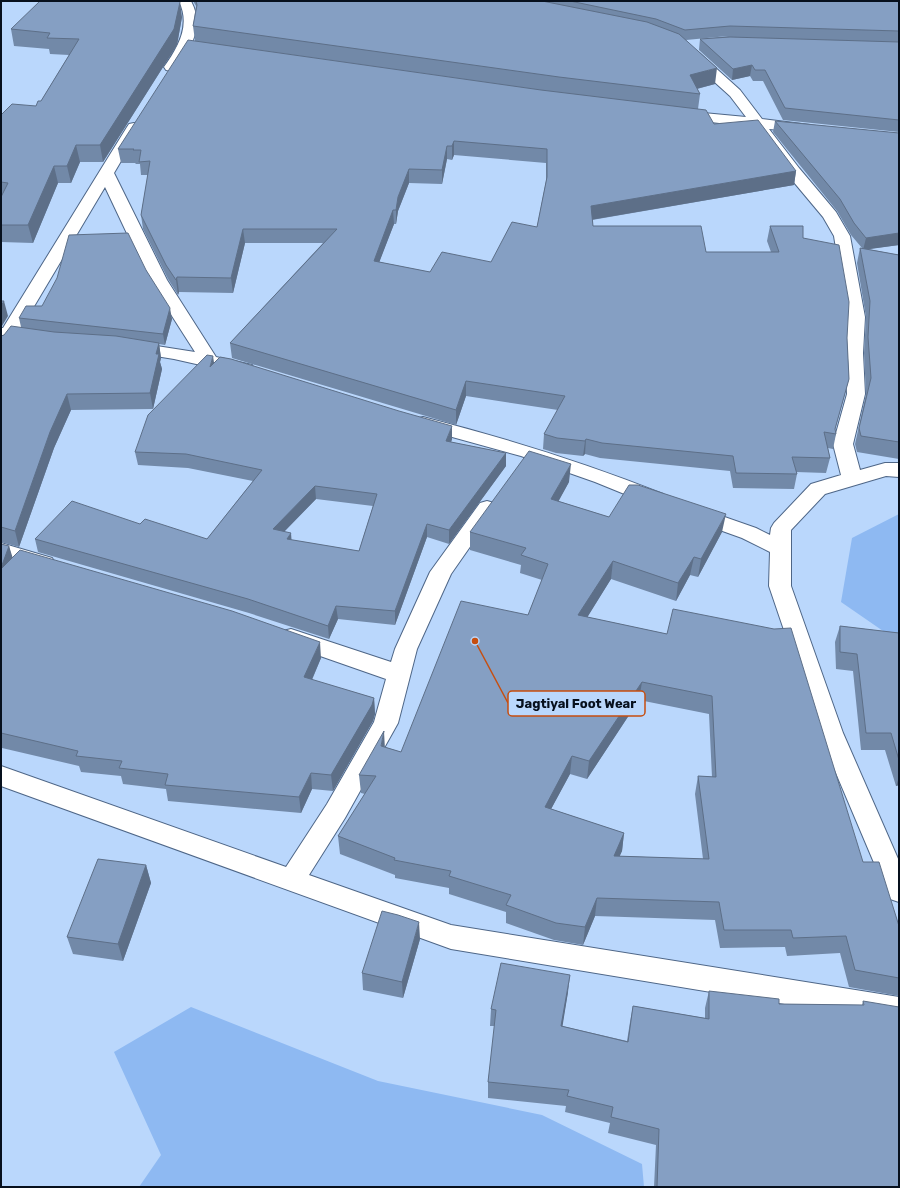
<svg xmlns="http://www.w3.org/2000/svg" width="900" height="1188" viewBox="0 0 900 1188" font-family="Rubik,sans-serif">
	<rect width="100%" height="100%" fill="#bad7fc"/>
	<path fill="#8eb9f2" d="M899,514V642L841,602L852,538Z
		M191,1007L378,1081L542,1115L642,1164L644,1187H139L161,1155L114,1052Z"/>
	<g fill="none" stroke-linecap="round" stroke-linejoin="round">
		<defs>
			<path id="street" d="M179,1H191C205,27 190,49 176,70L171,71L166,70L164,67C178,47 191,26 179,1Z
				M694,52L699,53L740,90L762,119L810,125L812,128L810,131L805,132L769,129L799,168L836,212L850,236L865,317L863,353L865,394L853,444L860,470L885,463H899V477L886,476L825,494L791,530V586L843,733L899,861V902L890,899L886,891L819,733L769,586L770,552L742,538L689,519L686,514L689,509L696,507L756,528L770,535L771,528L774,523L811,484L841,475L833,444L847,394L845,353L847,317L834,236L823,217L787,174L753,127L677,118L675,115L677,112L682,111L746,117L730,96L689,59L687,56L689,53Z
				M134,123L139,124L141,127L114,173L167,280L216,357L252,365L254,369L252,373L245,375L174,359L125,351L122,347L125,343L131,342L195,352L149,280L105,187L20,330L41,334L44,338L41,342L35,343L14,340L7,350L1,351V328H3L127,127L129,124Z
				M423,417C505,438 585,463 663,494L666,499L663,504L656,506L649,504L595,482L521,456L416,427L413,423L416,419Z
				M487,501L494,503L497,508L451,574L417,649L398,723L345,818L309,875L451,925L899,997V1023L451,949L1,786V766L286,867L327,804L374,722L386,679L283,643L280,637L283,631L291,629L391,662L395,649L430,572L480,503Z
				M1,543L52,558L55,563L52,568L44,570L1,557Z"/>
		</defs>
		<use href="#street" stroke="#4e6687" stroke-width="2"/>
		<use href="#street" fill="#fff" fill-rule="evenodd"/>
	</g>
	<path fill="#7289a8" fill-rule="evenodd" d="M193,1H899V132L783,120L763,81H753L750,76L732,80L699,50L700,39L728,36L686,40L715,84L697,89L700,94L698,109L714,124L796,171L794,185L592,220L593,226L706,252H771L767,241L770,226L803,238L847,338L849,379L835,430L836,434L833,449L828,448L830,458L826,473L796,472L797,474L794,489L733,488L730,471L600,458L585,454L583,456L556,453L543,449L544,434L558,410L466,396L456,425L232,358L230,343L323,243H245L233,293L179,292L178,295L168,279L143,229L141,215L148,175H141L140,164H136L135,163H121L118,149L195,41L193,26L196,6ZM454,155L546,163V181L537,227L491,262L430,272L379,262L394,224H396L398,211L409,183L442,184L447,159L452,160Z
		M182,17L177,45L103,162H80L71,183H58L33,243L1,242V115L36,106L41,101L69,55L50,54L49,49L14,46L11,29Z
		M775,121L899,133V245L868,249L899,255V459L857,452L855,444L866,394L864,353L866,317L857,263L860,248H862L851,235L837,211L773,132Z
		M146,270L172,319L165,345L159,344L161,358L160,362L162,369L153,409L71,410L54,448L19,547L1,542V336L4,335L21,327L19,318L42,306Z
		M214,363L452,439L451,442L506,453V466L449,544L427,537L395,625L338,619L329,639L249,613L38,552L35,539L140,524L207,539L253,481L188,468L138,465L135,452ZM316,499L373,506L359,551L291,540L284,532Z
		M569,482L558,501L609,517L722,532L698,577L690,575L676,601L611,579L587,617L667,634L863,862L899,926V996L849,987L840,953L787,956L785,947L720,948L715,920L595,916L583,945L554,940L506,923V912L449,894V888L395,878V875L340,854L338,836L365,794L361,793L359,775L385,747L401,752L528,615L542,580L520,573L521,565L470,550V532ZM639,700L709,714L712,777L698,776L695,794L703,859L619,856L622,851L624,833L551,809L570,774L587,779Z
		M1,544L9,546L12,558L321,658L312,680L374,698L375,714L373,721L333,791L312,789L301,813L168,801L166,789L123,784L121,776L81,772L79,766L2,748L1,750Z
		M840,626L899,633V785L896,786L885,750H861L853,671L836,669L835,642Z
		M146,865L151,883L123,961L73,954L67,937Z
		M420,939L403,998L363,990L362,973Z
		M709,991L779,1004L862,1005L863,1001L899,1187H654L656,1145L608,1133L610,1123L565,1112L566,1106L488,1098V1082L495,1026H490L491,1009L568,992L562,1026L627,1041L630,1022L633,1006L705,1018V1008Z"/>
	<path fill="#5d6f88" d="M180,2L182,17L177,45L103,162L100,145Z
		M752,65L750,76L732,80L733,69Z
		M717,68L715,84L688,91L690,75Z
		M454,141V155L452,160V146Z
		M76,145L80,162L71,183L67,166Z
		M447,146V159L442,184V170Z
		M54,166L58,183L33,243L28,225Z
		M409,169V183L398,211L396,224V210L398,197Z
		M796,171L794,185L590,220L591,206Z
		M393,210L394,224L374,276V261Z
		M243,229L245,243L233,293L231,278Z
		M899,233V245L863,250L866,238Z
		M177,277L179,292L178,295L176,280Z
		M4,301L8,316L2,326L1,327V306Z
		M170,308L172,319L165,345L163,334Z
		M159,343L161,358L160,362L162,369L153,409L150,393L156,354Z
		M213,356L215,369L210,367Z
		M466,381V396L456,425V410Z
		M67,394L71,410L54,448L19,547L15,531L50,432Z
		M452,426V439L447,455L446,441Z
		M586,439L585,454L583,456L585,441Z
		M506,453V466L449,544V530Z
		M571,464L569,482L550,517L551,499Z
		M315,486L316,499L274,542L273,529Z
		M726,514L722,532L698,577L701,559Z
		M427,524V537L395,625V611Z
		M291,533L292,546L287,539Z
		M9,546L14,562L1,568Z
		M694,557L690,575L676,601L678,583Z
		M613,561L611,579L577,634L578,615Z
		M336,606L338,619L329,639L328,626Z
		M320,642L321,658L306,693L304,677Z
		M642,682L639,700L587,779L589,761Z
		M374,698L375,714L373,721L333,791L331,775Z
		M384,731L385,750L381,746Z
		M572,756L570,774L543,824L545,807Z
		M311,773L312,789L301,813L299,797Z
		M899,777V785L896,786Z
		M624,833L622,851L612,874L614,856Z
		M146,865L151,883L123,961L118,944Z
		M597,898L595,916L583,945L585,927Z
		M419,922L420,939L403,998L402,982Z
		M570,975L568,992L560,1042L561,1026Z"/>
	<path fill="#859fc3" stroke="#5d6f88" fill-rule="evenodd" d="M40,1H180V2L174,29L100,145H76L67,166H54L28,225H1V197L8,183L1,182V115L12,104L36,106L38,101H41L79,39L47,38L50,33L11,29Z
		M196,1H542L647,22L679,34L717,68L690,75L700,94L559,77L193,26L197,5Z
		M570,1H899V31L730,26L685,30L656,19Z
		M730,37L899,42V120L785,108L765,70H755L752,65L733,69L700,39Z
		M188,40L541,90L706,110L714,124L758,120L796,171L591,206L593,226H701L706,252H779L770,226H803V238L839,245L849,302L847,338L849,379L835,429L836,434L824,432L830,458L792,457L797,474L736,473L733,456L602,443L586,439L585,441L557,438L544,434L565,396L466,381L456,410L230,343L337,229H243L231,278L177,277L176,280L166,265L141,215L150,161L139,162L141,150H133L134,149H118ZM454,141L547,149V177L537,227L512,222L491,262L442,252L430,272L374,261L393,210H396L398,197L409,169L442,170L447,146H452Z
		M775,121L899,133V233L866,238L854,223L840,199Z
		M128,233L146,270L170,308L163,334L19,318L26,306H42L57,278L69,235Z
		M860,248L899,255V442L861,436L859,428L871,378L868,337L870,301Z
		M1,301H4L1,306Z
		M11,326L54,332L116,336L159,343L156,354H159L150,393L67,394L50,432L15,531L1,527V336L4,335Z
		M207,355L213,356L210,367L220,357L231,359L399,411L452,426L446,441L506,453L449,530L427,524L395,611L336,606L328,626L248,599L35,539L72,501L140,524L145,519L207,539L262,470L186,454L135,452L148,415ZM315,486L377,494L359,551L287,539L291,533L273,529Z
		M529,451L571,464L551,499L609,517L629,485H638L726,514L701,559L694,557L678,583L613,561L578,615L667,634L673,609L774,629L791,628L863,862H879L899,926V978L855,970L846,936L793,938L791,930H724L719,902L597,898L585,927L556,923L506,905L511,895L449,876L451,871L394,860L395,858L338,836L376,776L359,775L384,731L381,746L401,752L461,601L528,615L548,564L521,555L526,548L470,532ZM642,682L712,696L716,777L698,776L709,859L614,856L624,833L545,807L572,756L589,761Z
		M1,544L9,546L1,568Z
		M20,550L232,611L320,642L304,677L374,698L372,705L331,775L311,773L299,797L165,785L168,774L119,768L122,761L76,756L78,751L1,733V569Z
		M840,626L899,633V760L891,733H866L857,654L840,652Z
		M98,859L146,865L118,944L67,937Z
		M382,911L398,915L419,922L402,982L362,973Z
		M501,963L570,975L561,1026L628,1042L633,1006L709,1019V991L779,999V1004L864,1005L863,1001L899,1007V1187H657L659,1129L611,1117L613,1107L567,1096L569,1090L488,1082L496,1010L491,1009Z"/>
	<path fill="none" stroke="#c64e0f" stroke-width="1.5" d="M475 641L508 703"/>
	<circle fill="#c64e0f" stroke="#bad7fc" stroke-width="1.5" cx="475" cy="641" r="4"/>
	<rect fill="#bad7fc" stroke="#c64e0f" stroke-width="1.5" x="508" y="691" width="137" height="25" rx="4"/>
	<g font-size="13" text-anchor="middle" font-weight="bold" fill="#07101d">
		<text x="576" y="708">Jagtiyal Foot Wear</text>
	</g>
	<rect width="900" height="1188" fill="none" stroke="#07101d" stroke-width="4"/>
</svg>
